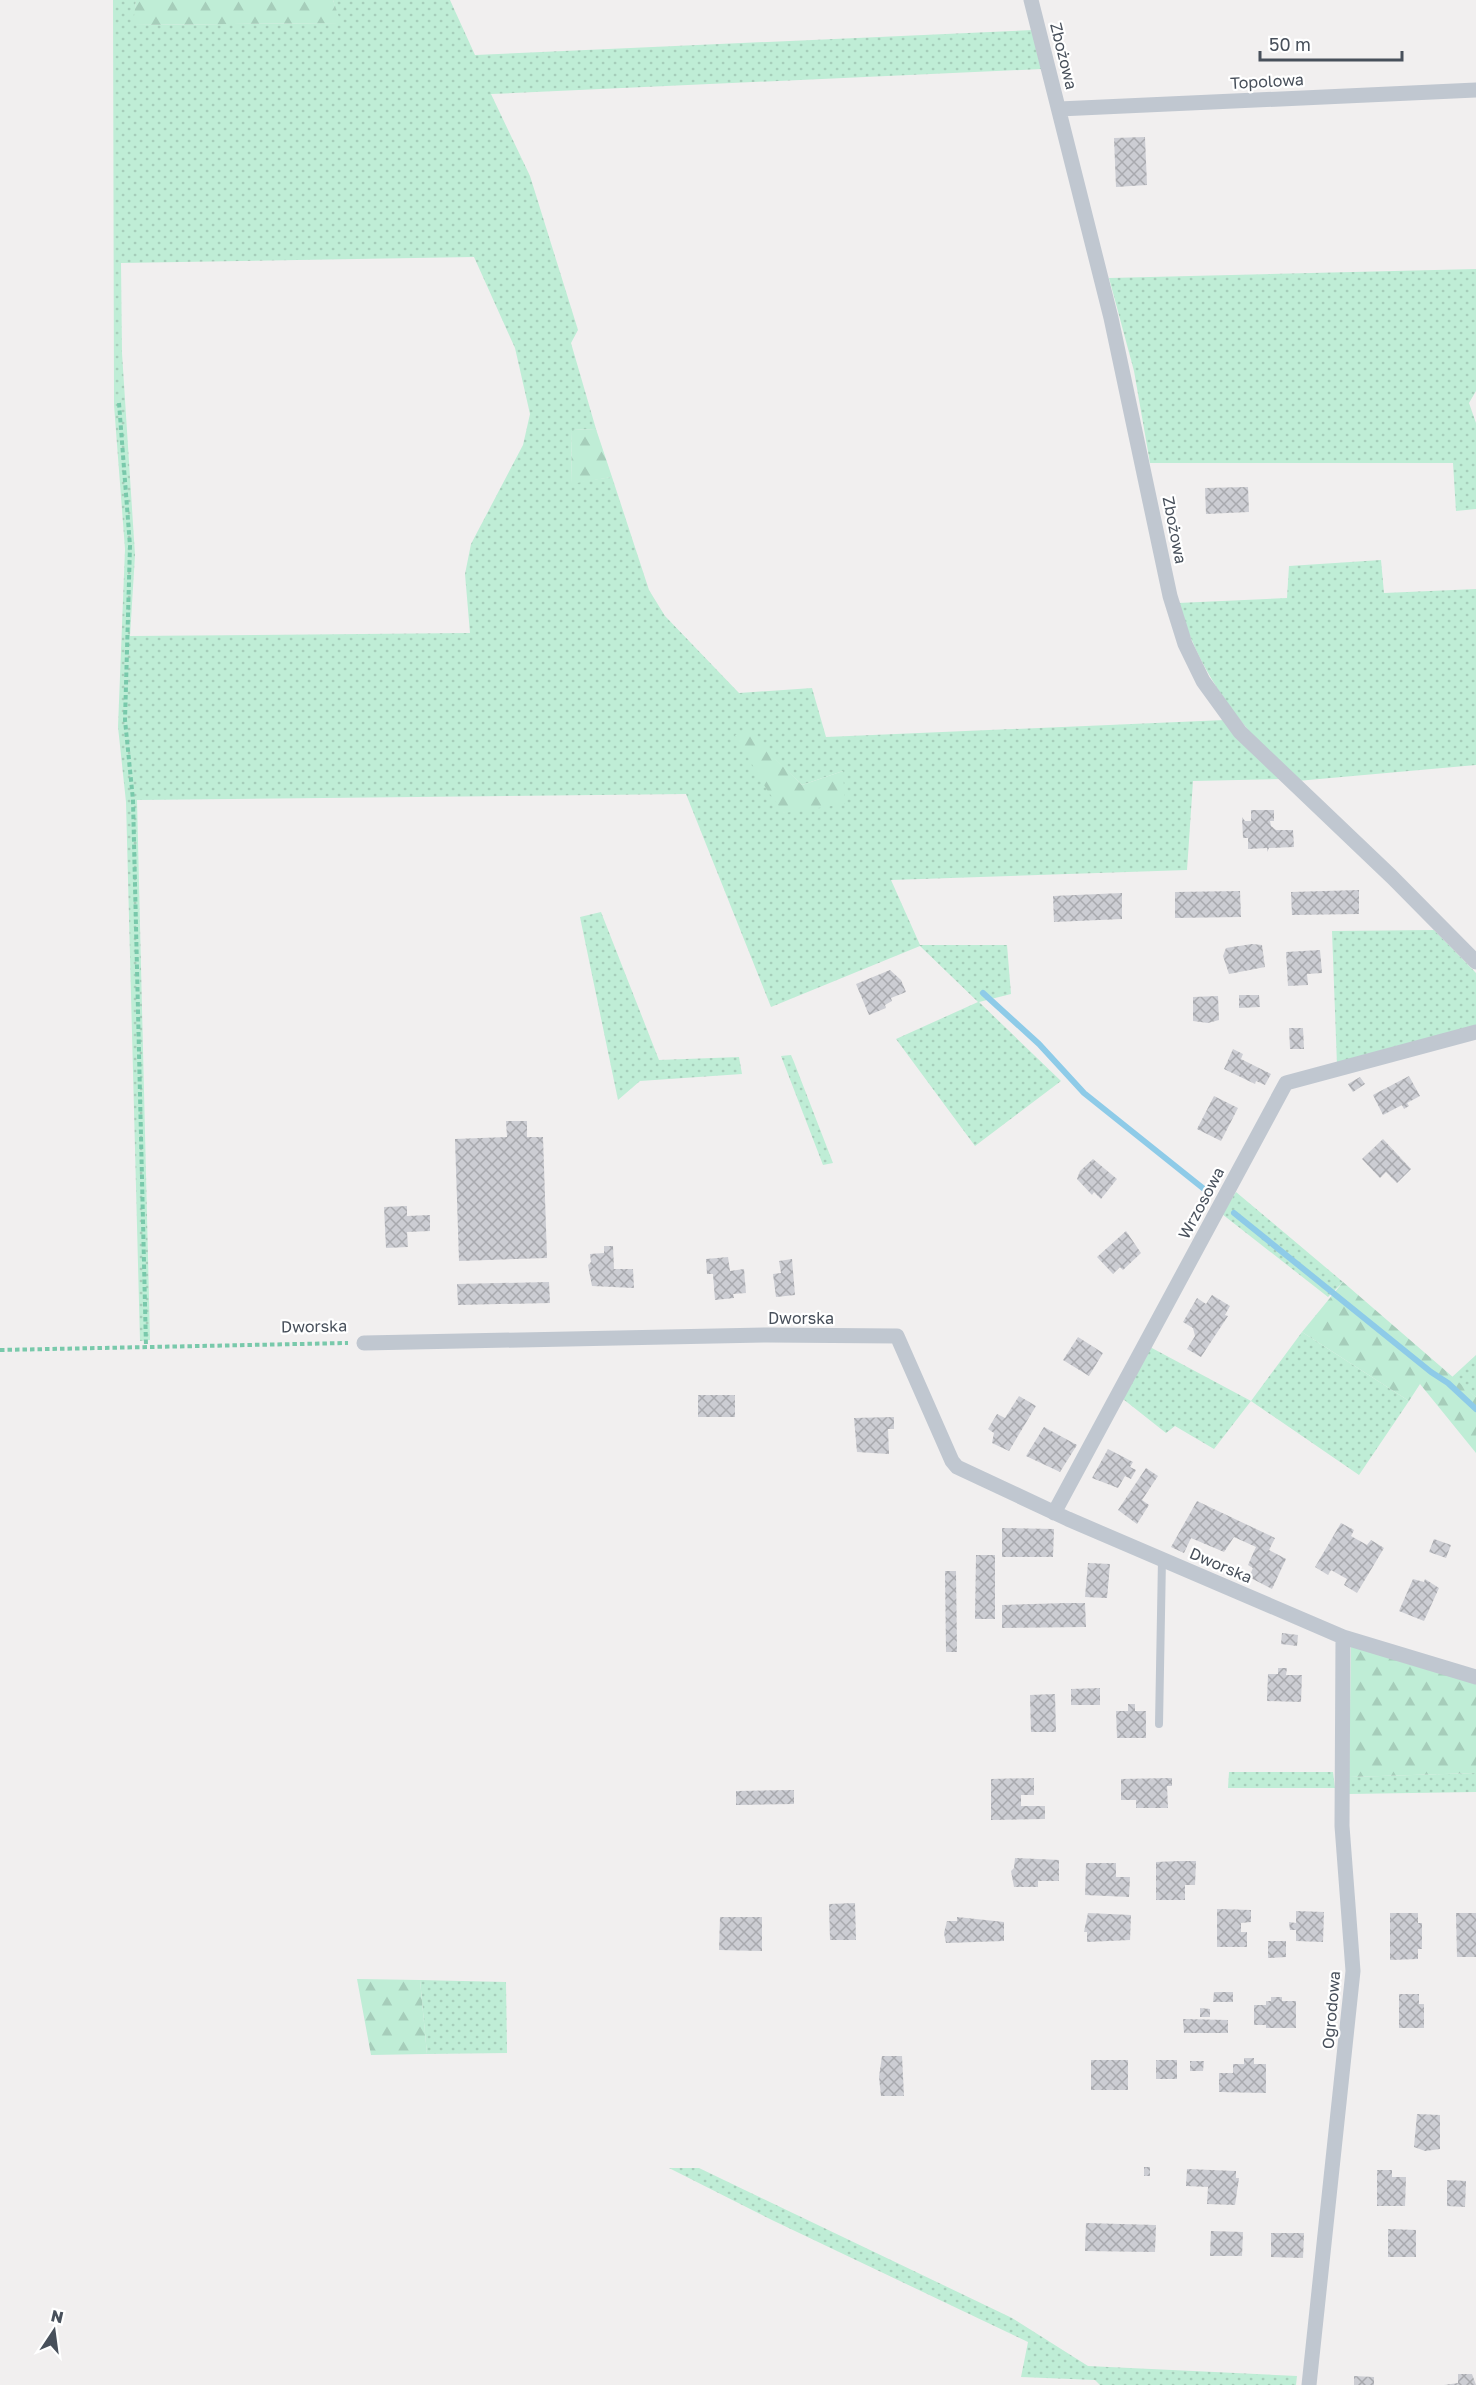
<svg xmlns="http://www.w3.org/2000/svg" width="1476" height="2385" viewBox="0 0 1476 2385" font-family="'Golos Text',sans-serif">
	<defs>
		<pattern id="grass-dots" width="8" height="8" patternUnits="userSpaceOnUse" patternTransform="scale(1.5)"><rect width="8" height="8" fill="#bfedd6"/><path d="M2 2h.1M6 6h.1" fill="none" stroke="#a6cdba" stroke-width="1.8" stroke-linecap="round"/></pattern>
		<pattern id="forest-firs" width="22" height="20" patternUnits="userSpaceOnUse" patternTransform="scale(1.5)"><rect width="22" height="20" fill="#bfedd6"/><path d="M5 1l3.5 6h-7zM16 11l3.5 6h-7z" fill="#a6cdba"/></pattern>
		<pattern id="building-cross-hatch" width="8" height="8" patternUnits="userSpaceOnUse" patternTransform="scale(1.5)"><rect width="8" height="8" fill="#cccdd3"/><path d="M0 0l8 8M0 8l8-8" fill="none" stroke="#a8a9ae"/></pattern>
	</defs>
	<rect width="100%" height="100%" fill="#f1efef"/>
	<path fill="url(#grass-dots)" fill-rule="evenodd" d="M113,0H136L134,25L340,23L333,0H450L475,55L1033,30L1042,69L491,94L530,176L578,330L571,343L596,429L572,430L571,483L612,477L649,590L665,616L739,693L812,688L826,737L1225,720L1282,779L1193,781L1187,870L891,880L920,945H1007L1011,994L979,1002L1061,1081L975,1146L896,1039L978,1002L920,946L771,1007L686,794L137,800L150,1340L140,1341L126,802L118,727L125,549L114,405ZM474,257L515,348L530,414L523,445L471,544L465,574L470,633L130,636L135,555L122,353L121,263ZM775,759L802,785L843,771L784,813Z
		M1476,269V391L1469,403L1476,423V509L1456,511L1453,463H1150L1134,371L1109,278Z
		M1381,560L1384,593L1476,589V765L1297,781C1240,726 1202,679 1178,603L1287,598L1289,566Z
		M601,912L659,1060L739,1057L742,1074L640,1081L618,1100L580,917Z
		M1434,930L1476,973V1028L1337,1065L1332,931Z
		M791,1055L794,1062L833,1163L823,1165L781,1056Z
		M1236,1192L1343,1282L1328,1297L1222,1214Z
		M1302,1332L1409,1401L1359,1475L1251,1401L1214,1449L1175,1426L1166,1433L1123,1399L1150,1347L1251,1401Z
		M1476,1355V1397L1451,1378Z
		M1229,1772H1333L1335,1788H1228Z
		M1476,1773V1792L1349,1794V1777Z
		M420,1980L506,1982L507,2053L427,2054Z
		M669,2168H699L1012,2318L1088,2366L1297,2376L1296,2385H1100L1095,2380L1021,2377L1028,2342L774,2221Z"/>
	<path fill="url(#forest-firs)" d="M136,0H333L341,23L133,25Z
		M596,429L612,477L571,484L572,430Z
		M748,732L802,785L843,771L845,804L784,813L767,790L735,735Z
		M1343,1282L1476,1397V1453L1420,1384L1409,1401L1302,1332Z
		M1351,1646L1476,1683V1773L1349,1777Z
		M357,1979L420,1980L427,2054L371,2055Z"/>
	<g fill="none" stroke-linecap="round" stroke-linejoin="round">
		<path stroke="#8ecbe8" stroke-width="6" d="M983,993L1039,1044L1084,1093L1209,1193
			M1234,1213L1431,1372L1448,1383L1476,1409"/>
	</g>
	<path fill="url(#building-cross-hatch)" d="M1145,137L1147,185L1116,187L1114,138Z
		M1248,487L1249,512L1206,514L1205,488Z
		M1251,810H1274V821H1270L1271,826L1276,830H1293L1294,847L1269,848L1267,852V848L1248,849V838H1243L1242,817L1245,821H1251Z
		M1359,890V914L1292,915L1291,892Z
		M1240,891L1241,917L1175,918V892Z
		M1122,893V919L1054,922L1053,896Z
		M1252,944L1262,945L1265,967L1229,974L1223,956L1226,948Z
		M1320,950L1322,973L1307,974L1308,985L1288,986L1286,952Z
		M890,970L901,980L906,992L891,998L892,1001L885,1005L886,1008L869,1015L856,984Z
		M1239,995H1259L1260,1007L1239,1008Z
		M1218,996L1219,1020L1208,1023L1193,1021V997Z
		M1289,1028H1303L1304,1049H1290Z
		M1233,1049L1243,1054L1241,1059L1271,1074L1265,1085L1256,1081L1255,1084L1224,1069Z
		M1409,1076L1420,1096L1407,1103L1409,1106L1404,1109L1402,1105L1383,1115L1373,1095Z
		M1360,1077L1365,1084L1353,1092L1348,1084Z
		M1214,1096L1238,1108L1221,1141L1197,1129Z
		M506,1121H527V1137H543L547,1258L459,1261L455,1139L507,1137Z
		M1383,1139L1411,1169L1397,1183L1386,1172L1380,1178L1362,1159Z
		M1093,1159L1117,1179L1101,1199L1094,1192L1092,1195L1077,1179L1080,1171Z
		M407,1206V1216L430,1215V1231L407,1232L408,1247L386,1248L384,1207Z
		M1126,1231L1141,1253L1123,1270L1120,1267L1113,1274L1097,1257Z
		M604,1246H613L614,1269H633L634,1288L592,1286L588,1265L591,1262L590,1254L604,1253Z
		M728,1257L730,1271L744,1269L746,1293L733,1294L734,1298L715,1300L713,1274H707L706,1259Z
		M792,1259L795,1295L776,1297L773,1274L781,1273L779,1261Z
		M549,1282L550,1303L458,1305L457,1284Z
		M1212,1295L1230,1306L1225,1315L1228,1316L1201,1357L1187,1349L1195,1336L1193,1328L1183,1322L1197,1298L1206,1304Z
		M1078,1337L1103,1353L1089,1376L1063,1360Z
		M698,1395H735V1417H698Z
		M1019,1396L1036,1406L1009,1451L992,1443L994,1433L988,1429L997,1414L1005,1418Z
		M894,1417V1429H888L889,1454L857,1452L854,1418Z
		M1044,1427L1077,1445L1060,1472L1026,1456Z
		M1108,1449L1133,1462L1130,1467L1136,1470L1131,1479L1125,1476L1118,1488L1092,1478Z
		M1146,1468L1158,1476L1142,1500L1149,1505L1137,1524L1118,1510Z
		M1197,1501L1275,1538L1269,1550L1286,1559L1272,1589L1249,1577L1253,1568L1248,1565L1256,1547L1234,1537L1224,1552L1191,1538L1184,1553L1171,1547Z
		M1341,1523L1354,1530L1351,1536L1367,1545L1371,1540L1384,1548L1357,1593L1344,1585L1347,1579L1331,1570L1328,1575L1315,1567Z
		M1002,1528L1054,1529L1053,1557H1002Z
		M1434,1539L1451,1545L1446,1558L1429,1552Z
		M976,1555H995V1619H975Z
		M1088,1563L1110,1564L1107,1598L1085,1597Z
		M945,1571H956L957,1652H946Z
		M1413,1579L1424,1582L1425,1579L1439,1588L1424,1621L1399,1611Z
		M1067,1603H1085L1086,1627L1002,1628V1605Z
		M1282,1633L1298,1635L1297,1646L1281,1644Z
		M1278,1668H1287L1286,1675H1302L1301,1702L1267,1701L1268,1674H1278Z
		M1100,1688V1705H1071V1689Z
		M1055,1694L1056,1732H1031L1030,1695Z
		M1128,1704H1135V1711H1146V1738H1117L1116,1711H1128Z
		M1034,1778V1795H1021V1806H1045V1819L991,1820V1779Z
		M1172,1778V1786H1167L1168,1808H1136V1800H1121V1779Z
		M794,1790V1804L736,1805V1791Z
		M1015,1858L1059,1860V1881H1038V1887H1014L1011,1871L1014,1868Z
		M1180,1861H1196L1195,1885H1185V1900H1156V1862Z
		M1086,1863H1116V1877H1130L1129,1897L1085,1895Z
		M855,1903L856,1940H830L829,1904Z
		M1217,1909L1251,1910V1922L1241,1923V1932H1247V1947H1217Z
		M1296,1911L1324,1912L1323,1942L1296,1941V1930H1290L1289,1922L1296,1923Z
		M1088,1913L1131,1915L1130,1940L1087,1942V1932H1084Z
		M1390,1913H1418V1923H1422V1949H1418V1959L1390,1960Z
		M1456,1913H1476V1957H1457Z
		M720,1917H762V1951L719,1950Z
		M957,1917L1004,1922V1941L946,1943L944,1933L947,1921H957Z
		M1268,1941H1286V1957L1268,1958Z
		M1214,1992H1233V2002H1213Z
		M1399,1994H1419V2004H1424V2028H1399Z
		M1271,1997H1282V2001H1296V2028H1266V2025H1254V2005H1266V2001H1271Z
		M1200,2008L1210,2009V2017H1200Z
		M1183,2019L1228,2020V2033H1184Z
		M882,2056H902L904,2096H881L879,2077Z
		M1244,2058H1254V2064H1266V2093L1219,2092V2073H1233V2064H1244Z
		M1091,2060H1128V2090H1091Z
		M1156,2060H1177V2079H1156Z
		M1190,2061H1204L1203,2071H1190Z
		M1417,2114L1440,2115V2149L1425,2151L1414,2147Z
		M1144,2167H1150V2176H1144Z
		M1187,2169L1236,2171V2178H1239L1235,2205L1207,2204L1208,2187L1186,2186Z
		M1377,2170H1392V2177H1406L1405,2206H1377Z
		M1447,2180L1466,2181L1465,2207L1447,2206Z
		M1086,2223L1156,2225L1155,2252L1085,2251Z
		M1388,2229L1416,2230V2257H1388Z
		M1211,2231L1243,2232L1242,2256H1210Z
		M1271,2233H1304L1303,2258L1271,2257Z
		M1458,2374H1472L1476,2385H1444L1458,2383Z
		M1354,2376L1374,2377V2385H1354Z"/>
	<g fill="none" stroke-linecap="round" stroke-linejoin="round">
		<path stroke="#79c9ab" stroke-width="4" stroke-dasharray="4.5 3" stroke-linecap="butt" d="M119,403L130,546L125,720L133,800L146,1347
			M0,1350L348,1343"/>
		<path stroke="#c0c7d0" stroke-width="8" d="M1159,1724L1162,1559"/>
		<path stroke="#c0c7d0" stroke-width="15" d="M1031,0L1111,318L1170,596L1185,644L1203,681L1240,732L1392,877L1476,962
			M1059,109L1476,90
			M364,1343L768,1335L897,1336L952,1461L957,1467L1068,1519L1343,1637L1476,1677
			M1054,1513L1286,1083L1476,1032
			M1309,2385L1353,1971L1342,1826L1343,1637"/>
	</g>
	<g text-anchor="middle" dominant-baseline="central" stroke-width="4.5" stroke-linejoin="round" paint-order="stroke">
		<g font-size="16" fill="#48505b" stroke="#fff">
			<text transform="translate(1064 56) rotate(76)">Zbożowa</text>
			<text transform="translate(1267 81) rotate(-3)">Topolowa</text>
			<text transform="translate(1175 530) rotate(79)">Zbożowa</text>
			<text transform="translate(1201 1203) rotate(-62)">Wrzosowa</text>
			<text x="801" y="1318">Dworska</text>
			<text transform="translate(314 1326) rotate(-1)">Dworska</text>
			<text transform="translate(1221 1565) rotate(23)">Dworska</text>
			<text transform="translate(1331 2010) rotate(-85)">Ogrodowa</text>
		</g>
	</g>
	<g transform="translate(54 2331) rotate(13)" stroke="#ffffff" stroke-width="4.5" paint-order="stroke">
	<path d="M0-4.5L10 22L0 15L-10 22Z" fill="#48505b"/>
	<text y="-9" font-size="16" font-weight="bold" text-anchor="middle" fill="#48505b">N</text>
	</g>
	<path d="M1260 51v9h142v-9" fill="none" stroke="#48505b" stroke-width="3"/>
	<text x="1269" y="51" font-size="18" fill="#48505b" stroke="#ffffff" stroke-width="4.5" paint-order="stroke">50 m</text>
</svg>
